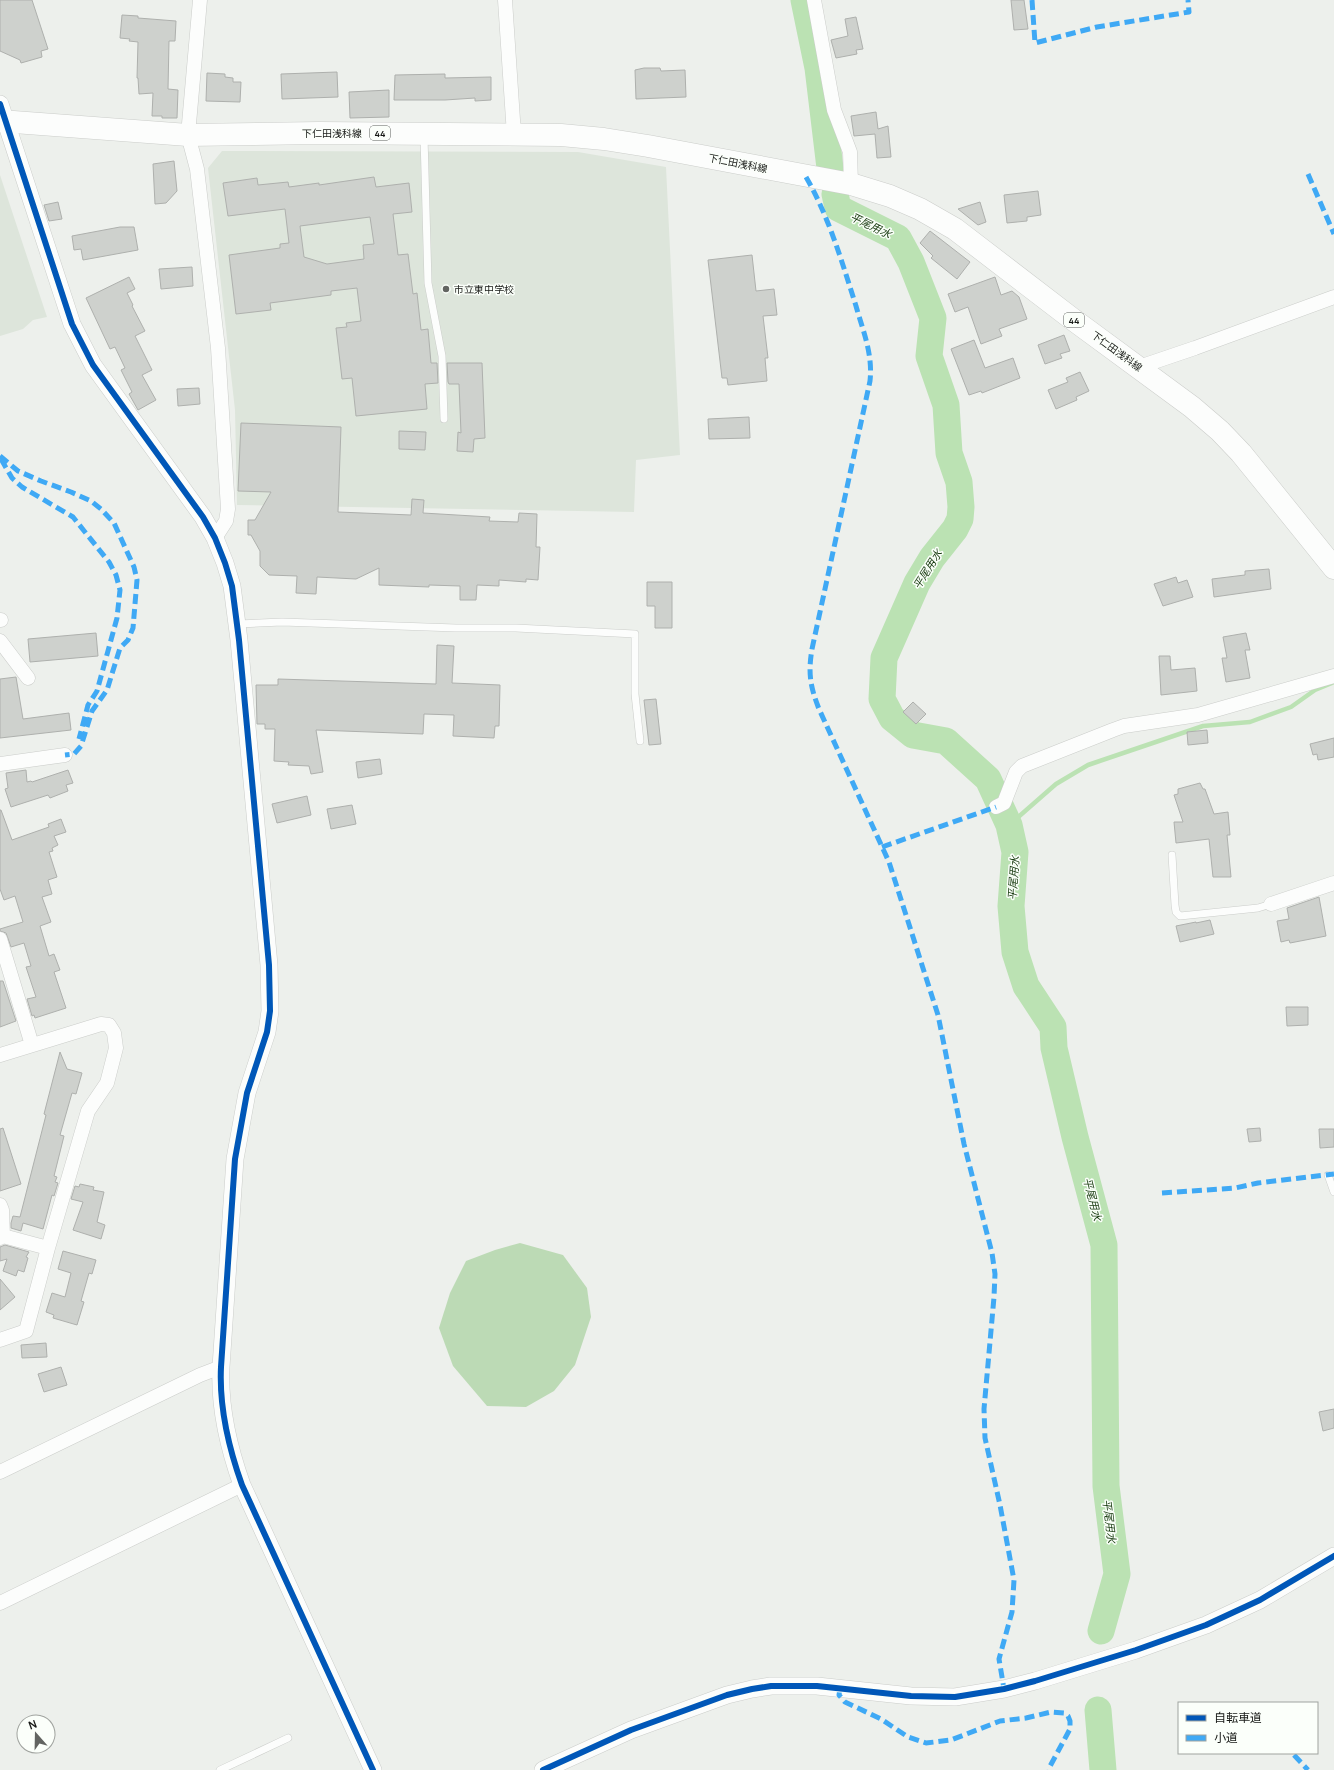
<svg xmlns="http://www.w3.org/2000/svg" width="1334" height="1770" viewBox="0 0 1334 1770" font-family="Manrope,'Noto Sans JP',sans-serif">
	<rect width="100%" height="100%" fill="#edf0ec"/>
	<path fill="#dde5db" d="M222,151L578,152L666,167L680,455L636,460L634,512L237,505L235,410L208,168Z
		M0,175L47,317L33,320L23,329L0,336Z"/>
	<path fill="#bcdab5" d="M520,1243L563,1255L587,1288L591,1317L575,1365L554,1391L526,1407L487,1406L453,1366L439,1328L450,1293L466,1261L495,1250Z"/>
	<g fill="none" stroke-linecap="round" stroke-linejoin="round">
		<path stroke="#bbe2b3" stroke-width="4.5" d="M1009,825L1056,784L1088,765L1203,726L1250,722L1291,707L1315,690L1332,683"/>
		<path stroke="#bbe2b3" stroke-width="27" d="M804,0L818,68L830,168
			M835,194L838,208L898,238L911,262L933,318L929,356L946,405L949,453L959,482L961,507L960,519L955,529L932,558L917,583L884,658L882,699L892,718L913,735L946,741L988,779L1009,825L1015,852L1011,906L1015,952L1026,986L1053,1027L1054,1048L1075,1137L1104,1245L1106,1486L1117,1574L1101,1631
			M1098,1710L1103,1770"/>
	</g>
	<path fill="#ced1cd" stroke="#aeb0ad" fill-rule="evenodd" d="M0,0H32L48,49L41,51L42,57L21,63L20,60L0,51Z
		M1011,0H1024L1028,29L1014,30Z
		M122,15L138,16V18L176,21L175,41H169L168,89L178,90L177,118H162V116H152L153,93L139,94L138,78H137L138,42L129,41L130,39L120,38Z
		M856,17L863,49L856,50L857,54L836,58L831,40L848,36L845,19Z
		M644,68H660L661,71L685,70L686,97L636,99L635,70Z
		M337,72L338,97L282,99L281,74Z
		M207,73L225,74V77L233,78V82H241L240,102L206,101Z
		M445,74V78L491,77V100L475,101V98L445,100H394L395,75Z
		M389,90V117L350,118L349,92Z
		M876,112L878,129L888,126L891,157L877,158L875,134L854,136L851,116Z
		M174,161L177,191L166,203L155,204L153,164Z
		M374,177L376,187L409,183L412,212L393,214L398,255L408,254L413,294L417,293L421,330L428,329L431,363H437L438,383L425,384L427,409L356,416L352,378L342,379L336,328L347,327L346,323L361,321L357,288L331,291V295L270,303L271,310L236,314L229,255L280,248V244L289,243L285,209L228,216L223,183L257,178L258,185L288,182L289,187L319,183V185ZM370,217L374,244L363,245L364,259L327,264L304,257L300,226Z
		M1038,191L1041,215L1027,217V221L1007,223L1004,195Z
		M58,202L62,219L49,221L44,205Z
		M980,202L986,222L978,225L958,209Z
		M120,227H134L138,250L83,260L81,249L74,250L72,236Z
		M930,231L970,262L957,279L931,258L933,256L920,243Z
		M752,255L756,291L774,289L777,315L763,316L768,358H765L767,381L728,385L727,378H722L708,260Z
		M192,267L193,286L161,289L159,269Z
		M129,277L135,289L127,293L133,305L132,306L145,331L135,336L152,370L142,375L156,400L138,410L129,394L132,392L121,370L125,368L115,347L110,349L86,298Z
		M995,277L1001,295L1012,291L1019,297L1027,319L999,329L1002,336L981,344L968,307L955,312L948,294Z
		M1064,335L1070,351L1060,354L1062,358L1045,364L1038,345Z
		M974,340L985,368L1013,358L1020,378L982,393L981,391L969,395L951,349Z
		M447,363H482L485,438L474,439L473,452L457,451L458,432L461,433L459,384H449L448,382Z
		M1080,372L1089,391L1076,397L1077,400L1056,409L1048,390L1068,382L1066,378Z
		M199,388L200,404L178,406L177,389Z
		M749,417L750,438L709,439L708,419Z
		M241,423L341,427L338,512L411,515L412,499L424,500L423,513L490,517L489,521L518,522L519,513L537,514L536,547H540L538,580L526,579V582L499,580V586L477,585L476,600H460V586L429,585V587L379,585V568L356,579L317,577L316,594L296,593L297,576L269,575L260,566V551L251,535H248V520H255L271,492L238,491Z
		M399,431L426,432L425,450L399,449Z
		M1269,569L1271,589L1214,597L1212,579L1245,575V571Z
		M1176,577L1178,583L1187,580L1193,597L1163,606L1154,584Z
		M647,582H672V628H655V606H647Z
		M96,633L98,656L30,662L28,639Z
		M1246,633L1250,650H1245L1250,678L1226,682L1222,658H1227L1223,637Z
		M437,645L454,646L452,683L500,685L499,726H495L494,738L453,736L454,715L424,714L423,734L316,730L323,772L311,774L309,766L288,765L289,762L274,761L275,729H265V724H257L256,685H278V679L436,684Z
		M1159,656H1170L1171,670L1195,668L1197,691L1161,695Z
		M16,677L23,719L69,713L71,730L0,738V679Z
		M656,699L661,744L649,745L644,700Z
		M913,702L926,714L916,724L903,712Z
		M1207,730L1208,743L1188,745L1187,732Z
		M1334,738V757L1318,760L1317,754L1313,755L1310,744Z
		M380,759L382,774L358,778L356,762Z
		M26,770L27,782L31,781L32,782L68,770L73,783L66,785L68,791L50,798L48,795L11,807L5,789L8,788L6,773Z
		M1200,783L1203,789H1205L1214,814L1228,812L1230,835H1227L1231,877H1213L1209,839L1176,843L1174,822H1183L1174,795L1178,794V789Z
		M307,796L311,815L277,823L272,804Z
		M352,805L356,824L331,829L327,809Z
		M0,810H1L12,840L49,827L48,824L61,819L66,832L54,836L58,845L52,848L53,851L49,852L57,877L48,880L52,894L42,897L51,922L40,926L49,956L54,954L60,970L54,972L66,1008L35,1018L34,1015L32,1016L27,999L36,997L26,967L31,966L24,943L11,947L6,933L0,931V929L23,922L15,896L4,900L0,889Z
		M1319,897L1326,936L1290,943L1289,940L1281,942L1277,921L1289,919L1287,908Z
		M1210,920L1214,934L1180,942L1176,926L1196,922V923Z
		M0,981H3L16,1021L0,1027Z
		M1286,1007H1308V1025L1287,1026Z
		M60,1052L67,1069L82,1073L76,1094L72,1093L60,1135L64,1136L54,1176L57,1177L55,1182L58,1183L54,1196L52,1195L43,1229L23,1223L21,1231L11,1228V1223L13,1216L20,1217L46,1115L44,1114Z
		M3,1128L21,1184L0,1191V1129Z
		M1260,1128L1261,1141L1249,1142L1247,1129Z
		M1319,1129H1334V1147L1320,1148Z
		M80,1184L94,1187L93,1190L104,1192L97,1222L105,1225L101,1239L73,1230L83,1202L71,1199L75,1186L79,1187Z
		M5,1245L29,1252L26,1257L28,1258L24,1272L18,1270L16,1276L3,1271L7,1259L0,1261V1247Z
		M63,1251L96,1260L92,1274L89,1273L81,1301L84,1302L77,1325L53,1318L54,1315L46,1312L52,1293L65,1297L71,1273L58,1269Z
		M0,1279L15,1297L0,1310Z
		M46,1343L47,1357L22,1358L21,1345Z
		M61,1367L67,1385L44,1392L38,1374Z
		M1334,1409V1428L1323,1431L1319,1412Z"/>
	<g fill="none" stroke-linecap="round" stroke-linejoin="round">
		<defs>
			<path id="service" d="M424,136L428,283L442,356L444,419
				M237,624L282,622L456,628H516L635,634V694L640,741
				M1172,855L1175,905L1176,912L1180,916L1258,908L1271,904
				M1328,1175L1334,1192
				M220,1770L288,1738"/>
			<path id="minor" d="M200,0L188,135L197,169L218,348L228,509L226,521L215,538
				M505,0L514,135
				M814,0L834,110L850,152L851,184
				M1139,367L1195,348L1334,297
				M0,620H1
				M0,641L28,678
				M0,764L65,755
				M996,807L1004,803L1016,772L1022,766L1113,730L1124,726L1198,715L1334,676
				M1271,904L1334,883
				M0,939L32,1045
				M0,1055L101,1024L109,1025L114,1033L116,1048L107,1083L88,1111L48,1248L26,1331L0,1340
				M0,1205L2,1210L3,1236
				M0,1238L3,1236L48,1248
				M0,1472L200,1375L221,1367
				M0,1603L242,1485"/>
			<path id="tertiary" d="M0,104L72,324L93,365L203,517L215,538L225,563L232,586L239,640L269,965L270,1011L267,1032L247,1093L235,1159L221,1367C219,1408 228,1446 242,1485L373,1770
				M543,1770L631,1730L727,1695L752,1689L771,1686H817L911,1696L955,1697L1004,1689L1035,1681L1136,1650L1206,1625L1260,1600L1334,1556"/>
			<path id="primary" d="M0,121L188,135L319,133L561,135L604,139L648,146L851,184L890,196L920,209L955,229L1071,318L1192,407L1220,431L1241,453L1334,568"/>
		</defs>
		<use href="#service" stroke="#cbcdca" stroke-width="8"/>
		<use href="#minor" stroke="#cbcdca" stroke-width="15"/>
		<use href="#tertiary" stroke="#cbcdca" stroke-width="18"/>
		<use href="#primary" stroke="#cbcdca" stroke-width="23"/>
		<use href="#service" stroke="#fcfdfc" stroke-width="7"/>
		<use href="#minor" stroke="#fcfdfc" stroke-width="14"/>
		<use href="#tertiary" stroke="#fcfdfc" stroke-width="17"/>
		<use href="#primary" stroke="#fcfdfc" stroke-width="22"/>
		<path stroke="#3fa9f5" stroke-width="5" stroke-dasharray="10 5" stroke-linecap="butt" d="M1032,0L1035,43L1097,27L1189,12L1188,0
			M1308,174L1334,234
			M806,177C829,217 842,262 856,306C863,331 873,354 870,381L812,649C808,673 810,686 819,709L889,862L938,1015L964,1144L992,1253L995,1274L994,1297L984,1409L985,1438L1000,1505L1014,1580L1012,1612L999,1659L1004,1689
			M0,456L18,471L41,481L71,492L91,501L101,509L114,523L134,567L137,580L133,628L128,640L120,648L107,690L92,711L81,746L74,754L65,755
			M1,459L12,478L22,487L73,517L109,562L116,575L120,590L117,618L97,691L88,705L79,739
			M882,847L996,807
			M1162,1193L1235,1188L1258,1183L1334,1174
			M840,1688L839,1695L845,1702L881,1719L908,1737L926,1743L951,1740L1000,1721L1026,1718L1051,1712L1064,1713L1068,1716L1070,1721V1729L1048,1770
			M1294,1755L1308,1770"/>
		<defs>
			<path id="cycleway" d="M0,104L72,324L93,365L203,517L215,538L225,563L232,586L239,640L269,965L270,1011L267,1032L247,1093L235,1159L221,1367C219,1408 228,1446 242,1485L373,1770
				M543,1770L631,1730L727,1695L752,1689L771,1686H817L911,1696L955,1697L1004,1689L1035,1681L1136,1650L1206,1625L1260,1600L1334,1556"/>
		</defs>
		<use href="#cycleway" stroke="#fbfffa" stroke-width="8"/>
		<use href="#cycleway" stroke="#0057b8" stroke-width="6"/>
	</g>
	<circle fill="#626461" stroke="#fbfffa" stroke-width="1.5" cx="446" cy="289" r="4"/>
	<g text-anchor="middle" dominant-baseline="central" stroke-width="3" stroke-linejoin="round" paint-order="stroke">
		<g fill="#fbfffa" stroke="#5b5e5a" stroke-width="1">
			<rect x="370" y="126" width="20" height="14" rx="3"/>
			<rect x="1064" y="313" width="20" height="14" rx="3"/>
		</g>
		<g font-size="9" font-weight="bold" fill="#171916">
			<text x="380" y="133">44</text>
			<text x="1074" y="320">44</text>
		</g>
		<g font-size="10" fill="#171916" stroke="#fbfffa">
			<text x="332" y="133">下仁田浅科線</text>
			<text transform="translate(738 163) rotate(11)">下仁田浅科線</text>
			<text transform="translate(1117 351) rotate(36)">下仁田浅科線</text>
		</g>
		<g font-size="10" fill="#171916" stroke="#fbfffa" text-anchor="start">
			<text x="454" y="289">市立東中学校</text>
		</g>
		<g font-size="11" font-style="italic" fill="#193c11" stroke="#fbfffa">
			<text transform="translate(871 225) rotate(26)">平尾用水</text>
			<text transform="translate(927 569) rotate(-58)">平尾用水</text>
			<text transform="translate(1013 878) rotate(-86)">平尾用水</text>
			<text transform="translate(1093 1199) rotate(76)">平尾用水</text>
			<text transform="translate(1110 1521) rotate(83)">平尾用水</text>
		</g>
	</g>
	<rect x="1178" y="1702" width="140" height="52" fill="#fbfffa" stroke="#a0a39f"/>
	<rect x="1186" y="1715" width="20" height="6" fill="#0057b8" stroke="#a0a39f"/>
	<text x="1214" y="1722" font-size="12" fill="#171916">自転車道</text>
	<rect x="1186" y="1735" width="20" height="6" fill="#3fa9f5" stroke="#a0a39f"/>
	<text x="1214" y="1742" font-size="12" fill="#171916">小道</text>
	<g transform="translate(36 1734) rotate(340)"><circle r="19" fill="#fbfffa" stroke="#a0a39f"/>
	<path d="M0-3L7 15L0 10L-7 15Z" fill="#626461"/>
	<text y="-6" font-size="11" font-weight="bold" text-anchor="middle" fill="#171916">N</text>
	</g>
</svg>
